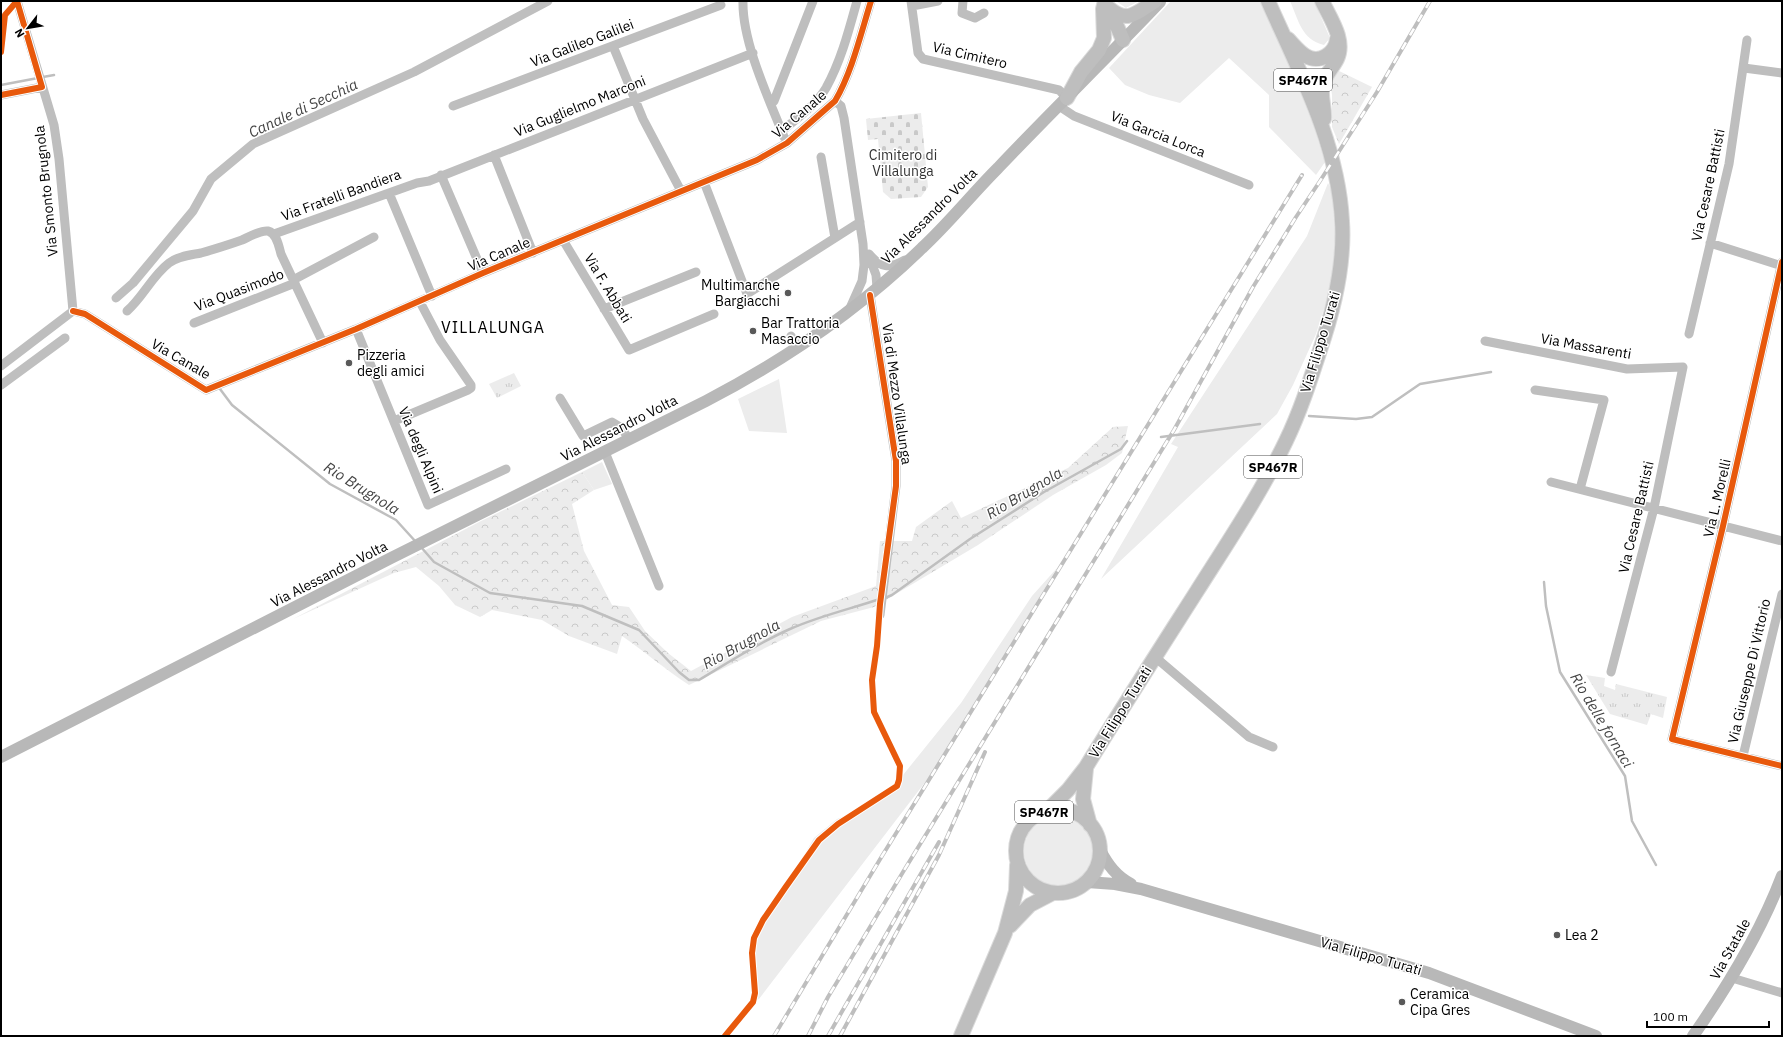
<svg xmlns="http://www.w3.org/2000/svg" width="1783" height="1037" viewBox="0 0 1783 1037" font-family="'IBM Plex Sans',sans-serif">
	<defs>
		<pattern id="forest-crowns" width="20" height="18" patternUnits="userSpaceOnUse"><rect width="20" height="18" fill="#ececec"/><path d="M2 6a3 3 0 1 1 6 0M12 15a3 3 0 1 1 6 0" fill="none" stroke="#c9c9c9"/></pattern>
		<pattern id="cemetery-stones" width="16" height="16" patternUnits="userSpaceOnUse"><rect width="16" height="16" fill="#ececec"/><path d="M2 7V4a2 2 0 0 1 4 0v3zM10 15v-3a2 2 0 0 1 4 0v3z" fill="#c9c9c9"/></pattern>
		<pattern id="park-tufts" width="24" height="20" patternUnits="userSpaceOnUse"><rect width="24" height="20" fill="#ececec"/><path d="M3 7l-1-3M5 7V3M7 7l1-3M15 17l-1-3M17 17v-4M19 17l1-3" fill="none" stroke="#c9c9c9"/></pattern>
	</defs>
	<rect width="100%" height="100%" fill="#fff"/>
	<path fill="#ececec" d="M1116,1H1139L1126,8Z
		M1171,1H1260L1272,21L1314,127L1325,162L1316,175L1269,127V95L1229,58L1180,103L1149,95L1125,85L1109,68Z
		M1290,1H1314L1330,38L1324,45C1301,39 1299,21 1290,1Z
		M1328,183L1332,191L1335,237L1332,283L1316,334L1293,385L1277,414L1101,579L1178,447L1171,444L1307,236Z
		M779,379L787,433L749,431L738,399Z
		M602,462L612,484L594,490L582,472Z
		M1057,568L936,768L759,999L753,1002V1006L748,1008L753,991L749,952L752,941L763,920L785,888L814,838L837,819L863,808L883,795L899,780L961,703L1032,596Z
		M1024 851a35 35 0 1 1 70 0a35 35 0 1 1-70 0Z"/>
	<path fill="url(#forest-crowns)" d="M1335,69L1372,87L1339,144L1332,127V95L1330,80Z
		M1128,426L1122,453L1106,465L1053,495L978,545L874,607L821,621L689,685C666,670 645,652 622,636L617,654L569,636L542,620L492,610L480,617L455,605L439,586L416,567L394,573L293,619L481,521L582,472L594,490L572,504L584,551L612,605L629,607L645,631L668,653L691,671L792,617L876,586L880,541H912L916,527L952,501L961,518L1068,468L1113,427Z"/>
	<path fill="url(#cemetery-stones)" d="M921,113L928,187L921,197L891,199L883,192L878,139L868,140L866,119Z"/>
	<path fill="url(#park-tufts)" d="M514,373L521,386L497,398L489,384Z
		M1586,675L1605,678L1604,686L1615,690L1616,684L1667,697L1663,718L1651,714L1647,725L1610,714Z"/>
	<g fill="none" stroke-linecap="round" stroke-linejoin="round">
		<path stroke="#bfbfbf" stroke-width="2.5" d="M43,77L54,75
			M1,85L38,78
			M220,389L232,405L330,484L396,520L416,542
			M1309,416L1356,419L1372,417L1420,384L1491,372
			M1161,437L1260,424
			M421,547L434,562L490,593L582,606L639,630L679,672L689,680H699C729,662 758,643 790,629C819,616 850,609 880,599
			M1544,582L1546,606L1560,672L1625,776L1632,821L1656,865
			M885,598L892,595L970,539L1044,492L1121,449L1127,441"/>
		<path stroke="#bfbfbf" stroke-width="9" d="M116,298L133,283L193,211L211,179L253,144L414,72L548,1
			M1,385L65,338"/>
		<defs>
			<path id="primary" d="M1322,1C1330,18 1346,40 1337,59C1332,69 1323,77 1322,89C1321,99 1325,109 1324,119
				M1109,8C1128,24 1136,13 1155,1
				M1109,8L1123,40
				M1288,39C1293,44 1299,52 1306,56C1319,64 1335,54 1337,39
				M1067,98L1081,72L1099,50L1104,38L1103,9L1105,1
				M1086,769L1083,799L1090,825
				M1016 851a42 42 0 1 1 84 0a42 42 0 1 1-84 0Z
				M1047,811L1068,790L1086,767C1122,708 1160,649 1197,591C1228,542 1261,493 1286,441C1300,412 1310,381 1320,350C1334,309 1345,265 1342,221C1338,143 1299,71 1268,1
				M1010,926L1030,905L1053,893
				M961,1036L1005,933L1016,891L1017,865"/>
		</defs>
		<use href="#primary" stroke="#dbdbdb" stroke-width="16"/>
		<path stroke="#bebebe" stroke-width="9" d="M17,1L54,125L59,159L73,311
			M743,1C742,42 769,99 784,137
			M911,1L918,53L923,59L1059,90L1067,98
			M963,1L962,13L975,18L984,13
			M912,6L938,1
			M613,46L643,119L681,191
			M1744,68L1782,73
			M1,95L42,87
			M835,101L841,106L844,118L863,244L864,265L862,281L850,308
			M771,104L774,101L813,1
			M453,106L721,5
			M1059,106L1074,116L1249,185
			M782,131C796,119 816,105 826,88C841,61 849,30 857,1
			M494,155L533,253
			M821,157L835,238
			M441,175L483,273
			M704,182L747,294L860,222
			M389,193L432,296
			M274,234L417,183L429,181L753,53
			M563,240L629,350L714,314
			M1710,243L1782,266
			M869,254C881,268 889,269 905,260
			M869,256L876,275L877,288
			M1782,262L1723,526L1672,739L1782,766
			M293,280L374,237
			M870,295L896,461V486L880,615
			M604,309L696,272
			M73,311L85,314L206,390L356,329L483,273L757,160L787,143L835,101C852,72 861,33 871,1
			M127,311C143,297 152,276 169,263C178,256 191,255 201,253C215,249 228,245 242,240C249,237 260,230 268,231C277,233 279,247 281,254L323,343
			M194,323L295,283
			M356,329L428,505L506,469
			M1689,334L1729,164L1747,40
			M791,336L797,349
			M1485,341L1627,369L1683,367L1654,508L1611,672
			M1,366L73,311
			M1535,390L1604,400L1580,489
			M560,398L583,436L612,422L622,428L629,440
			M394,421L468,390L471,388V385L440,340L420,302
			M605,452L659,586
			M1551,482L1782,541
			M1155,657L1249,737L1273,747
			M1743,756L1782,594
			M1732,978L1782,993"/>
		<path stroke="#b8b8b8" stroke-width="12" d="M1,757L391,558L706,401C785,360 858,310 922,248C949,223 972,194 998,168C1051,112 1107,58 1160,2
			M1100,850C1108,865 1116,876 1131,884
			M1087,882L1115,884L1141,889L1429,973L1596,1036
			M1693,1036C1728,986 1760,934 1782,876"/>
		<use href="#primary" stroke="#bebebe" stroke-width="14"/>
		<defs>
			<path id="rail" d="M774,1036L882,856L1302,175
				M808,1036L828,997L903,872L1174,430L1253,287L1296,217L1320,181L1377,92L1430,1
				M828,1036L939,842
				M840,1036L939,855L985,752"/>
		</defs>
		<use href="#rail" stroke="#bebebe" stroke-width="4"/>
		<use href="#rail" stroke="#fff" stroke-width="2.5" stroke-dasharray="8" stroke-linecap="butt"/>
		<defs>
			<path id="cycleway" d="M1,52L5,15L17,1
				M1,95L42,87L17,1
				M1782,262L1723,526L1672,739L1782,766
				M73,311L85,314L206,390L356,329L483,273L757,160L787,143L835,101C852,72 861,33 871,1
				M725,1036L753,1002L755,993L752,953L754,938L763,920L785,888L819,840L838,824L897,786L899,780L900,766L874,712L872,680L877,646L880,604L896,486V461L870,295"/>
		</defs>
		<use href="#cycleway" stroke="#fff" stroke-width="8"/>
		<use href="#cycleway" stroke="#e8590c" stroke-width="6"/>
	</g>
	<g fill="#595959" stroke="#fff" stroke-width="1.5">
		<circle cx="788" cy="293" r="4"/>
		<circle cx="753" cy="331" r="4"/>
		<circle cx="349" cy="363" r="4"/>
		<circle cx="1557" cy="935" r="4"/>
		<circle cx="1402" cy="1002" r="4"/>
	</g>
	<g text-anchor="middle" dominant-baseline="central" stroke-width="3" stroke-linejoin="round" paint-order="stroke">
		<g fill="#fff" stroke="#4c4c4c" stroke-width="1">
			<rect x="1274" y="69" width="58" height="22" rx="3"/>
			<rect x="1244" y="456" width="58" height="22" rx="3"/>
			<rect x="1015" y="801" width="58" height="22" rx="3"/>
		</g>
		<g font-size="13" font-weight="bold" fill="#000">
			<text x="1303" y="80">SP467R</text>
			<text x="1273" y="467">SP467R</text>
			<text x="1044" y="812">SP467R</text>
		</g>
		<g font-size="14" fill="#000" stroke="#fff">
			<text transform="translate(582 43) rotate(-21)">Via Galileo Galilei</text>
			<text transform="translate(970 55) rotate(13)">Via Cimitero</text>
			<text transform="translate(580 106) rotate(-22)">Via Guglielmo Marconi</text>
			<text transform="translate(799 114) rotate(-40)">Via Canale</text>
			<text transform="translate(1158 134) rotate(22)">Via Garcia Lorca</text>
			<text transform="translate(1708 185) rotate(-78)">Via Cesare Battisti</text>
			<text transform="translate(46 191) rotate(-96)">Via Smonto Brugnola</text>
			<text transform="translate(341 195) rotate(-20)">Via Fratelli Bandiera</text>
			<text transform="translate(929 216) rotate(-45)">Via Alessandro Volta</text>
			<text transform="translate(499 254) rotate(-23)">Via Canale</text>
			<text transform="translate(608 288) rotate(59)">Via F. Abbati</text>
			<text transform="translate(239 290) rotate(-21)">Via Quasimodo</text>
			<text transform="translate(1320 342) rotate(-73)">Via Filippo Turati</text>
			<text transform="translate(1586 346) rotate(10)">Via Massarenti</text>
			<text transform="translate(181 359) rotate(30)">Via Canale</text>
			<text transform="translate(897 394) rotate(82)">Via di Mezzo Villalunga</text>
			<text transform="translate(619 428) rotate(-27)">Via Alessandro Volta</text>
			<text transform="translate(421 450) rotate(67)">Via degli Alpini</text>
			<text transform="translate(1717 498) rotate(-77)">Via L. Morelli</text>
			<text transform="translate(1636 517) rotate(-77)">Via Cesare Battisti</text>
			<text transform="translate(329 574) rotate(-27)">Via Alessandro Volta</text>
			<text transform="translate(1749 671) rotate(-77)">Via Giuseppe Di Vittorio</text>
			<text transform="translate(1120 712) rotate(-58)">Via Filippo Turati</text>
			<text transform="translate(1730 949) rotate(-61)">Via Statale</text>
			<text transform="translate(1371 956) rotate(16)">Via Filippo Turati</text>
		</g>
		<g font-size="14" fill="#333" stroke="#fff">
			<text x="903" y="155">Cimitero di<tspan x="903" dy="16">Villalunga</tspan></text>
		</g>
		<g font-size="14" fill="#000" stroke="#fff" text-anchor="start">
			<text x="780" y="285" text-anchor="end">Multimarche<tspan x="780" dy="16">Bargiacchi</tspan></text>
			<text x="761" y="323">Bar Trattoria<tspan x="761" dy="16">Masaccio</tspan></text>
			<text x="357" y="355">Pizzeria<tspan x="357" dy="16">degli amici</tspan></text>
			<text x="1565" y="935">Lea 2</text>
			<text x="1410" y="994">Ceramica<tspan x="1410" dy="16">Cipa Gres</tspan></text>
		</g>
		<g font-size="15" font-style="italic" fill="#444" stroke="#fff">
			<text transform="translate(303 108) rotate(-25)">Canale di Secchia</text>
			<text transform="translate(362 488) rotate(32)">Rio Brugnola</text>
			<text transform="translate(1024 493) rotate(-31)">Rio Brugnola</text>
			<text transform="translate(741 644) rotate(-29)">Rio Brugnola</text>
			<text transform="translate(1602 720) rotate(59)">Rio delle fornaci</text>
		</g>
		<g font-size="16" letter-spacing="1" fill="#000" stroke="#fff">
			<text x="493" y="327">VILLALUNGA</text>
		</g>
	</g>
	<rect width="1783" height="1037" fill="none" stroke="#000000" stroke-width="4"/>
	<g transform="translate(28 28) rotate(239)" stroke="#ffffff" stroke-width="3" paint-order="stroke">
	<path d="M0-3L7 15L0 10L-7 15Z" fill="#000000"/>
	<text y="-6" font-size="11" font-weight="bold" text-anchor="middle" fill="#000000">N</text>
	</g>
	<path d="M1647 1021v6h122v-6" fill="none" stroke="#000000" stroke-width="2"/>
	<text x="1653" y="1021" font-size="12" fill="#000000" stroke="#ffffff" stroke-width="3" paint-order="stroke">100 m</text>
</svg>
